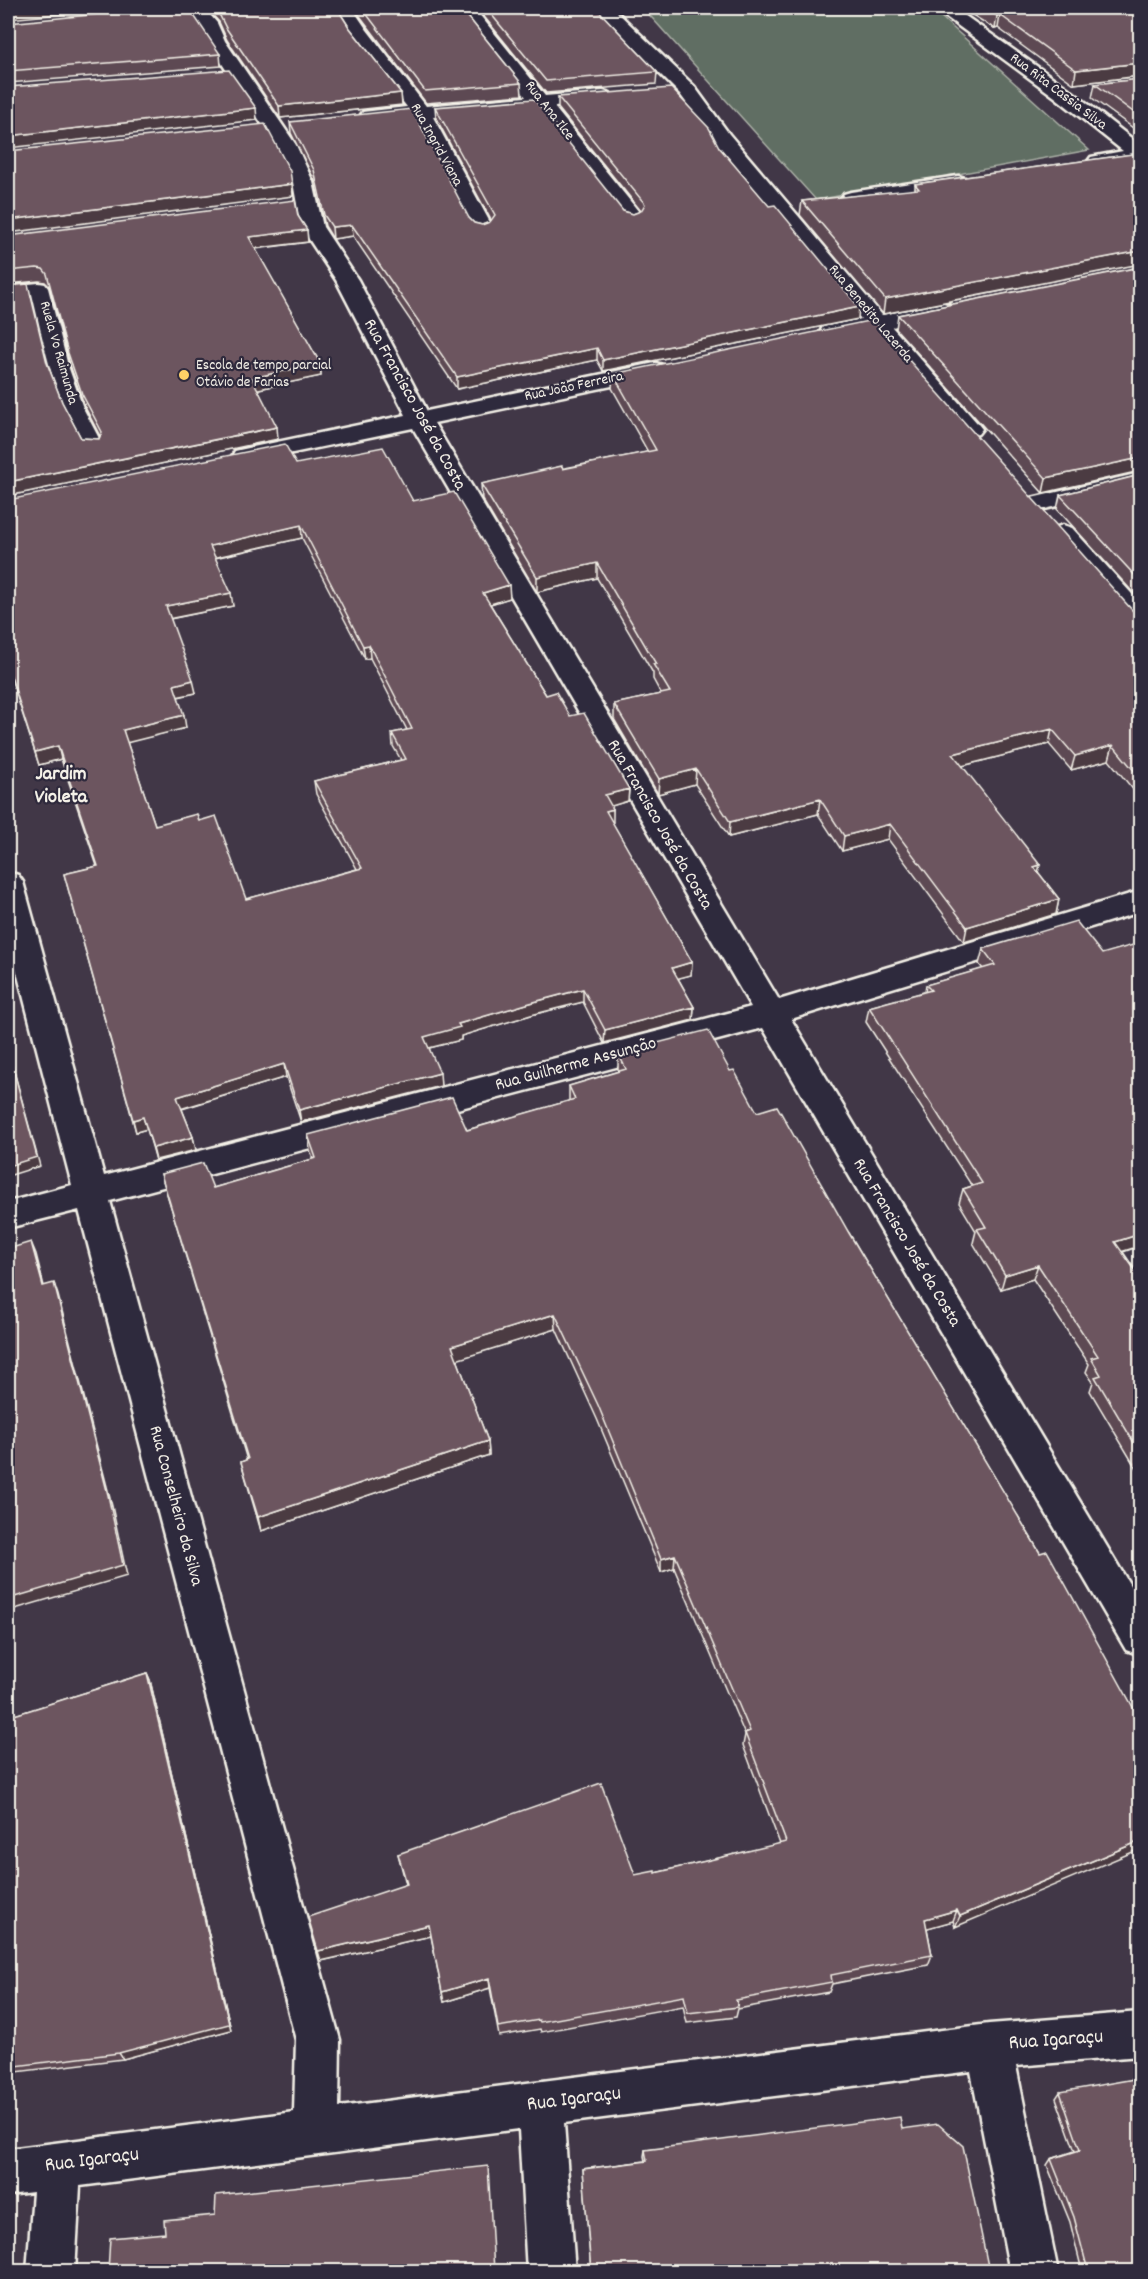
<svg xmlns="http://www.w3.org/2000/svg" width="1148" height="2279" viewBox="0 0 1148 2279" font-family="Dekko,sans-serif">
	<rect width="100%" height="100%" fill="#413747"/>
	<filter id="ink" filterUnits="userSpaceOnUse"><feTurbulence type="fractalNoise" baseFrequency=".0167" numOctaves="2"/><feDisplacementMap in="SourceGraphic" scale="12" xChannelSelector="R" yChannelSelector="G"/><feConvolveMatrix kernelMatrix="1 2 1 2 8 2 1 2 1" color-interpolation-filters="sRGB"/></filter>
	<g filter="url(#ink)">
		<path fill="#616e63" stroke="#aab0a6" stroke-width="1.5" d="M643,8H931L1089,150L816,200Z"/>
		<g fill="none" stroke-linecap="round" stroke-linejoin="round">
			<defs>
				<path id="service" d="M39,283L45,284L48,288L68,366L83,408L103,446L100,450H86C55,405 45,347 32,294L8,296V286Z"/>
				<path id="minor" d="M186,8H204L217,23L225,41L296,145L313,182L323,227L358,280L427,411L655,363L663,365L667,370L663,375L655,377L434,423L779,1000L1140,891V912L791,1019L1140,1602V1655L1126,1650L763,1028L110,1201L340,2040L339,2107L989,2024L1140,2012V2056L1016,2066L1058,2272H1010L971,2071L564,2123L575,2272H527L519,2129L80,2186L75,2272H27L33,2192L8,2195V2149L294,2112L296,2040L79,1210L8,1228V1202L72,1185L8,937V872L18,875L23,882L104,1176L751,1007L413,428L244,463L235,461L232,456L235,451L244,449L406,415L336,280L301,227L293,182L276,145L207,41L199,25Z
					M334,8H352L367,30L426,106L526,97L456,8H474L545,96L603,91L610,93L613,97L610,101L554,107L643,217L639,221L632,223L625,221L535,108L433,117L493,228L489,232L482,234L475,232L414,118L370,122L363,120L360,116L363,112L407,107L352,37Z
					M594,8H613L694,86L729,134L882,315L943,303L951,305L954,310L951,315L892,327L978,424L982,429L978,434L970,436L962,434L871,331L831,339L823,337L820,332L823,327L861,319L715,142L680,94Z
					M934,8H954L1069,89L1140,145V161L1098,167L1091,165L1088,161L1091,157L1123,151L1055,97Z
					M958,176L965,178L968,182L965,186L851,204L844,202L841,198L844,194L851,192Z
					M1140,473V487L1036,511L1027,509L1024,504L1027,499Z
					M1063,525L1072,528L1140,603V626L1131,624L1054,538L1050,533L1054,528Z"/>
			</defs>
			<use href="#service" stroke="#f4f1e8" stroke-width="5"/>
			<use href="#minor" stroke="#f4f1e8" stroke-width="5"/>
			<use href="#service" fill="#2f2a3d" fill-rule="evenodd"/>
			<use href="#minor" fill="#2f2a3d" fill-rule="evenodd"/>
		</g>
		<path fill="#5d4852" stroke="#f4f1e8" stroke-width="1.5" fill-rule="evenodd" d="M206,8H337L349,27L401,93L402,105L280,118L227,40L219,22Z
			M354,8H461L521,83L522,95L426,103Z
			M477,8H596L657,72L656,84L546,93Z
			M961,8H1123L1140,13V76L1074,84L998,28L995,29Z
			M1127,8H1140V12Z
			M8,23L220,54L221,66L8,83Z
			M1140,79V133L1092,98L1095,84Z
			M558,97L719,147L858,319L603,371L597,360L457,389L353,236L333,239L325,226L315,181L291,133L290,122L469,218L474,223L482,225L490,222L491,220L436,118L435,107L623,211L633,214L641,211L558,108Z
			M1140,153V264L883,314L800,215L802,201L915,190V184Z
			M298,216L307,230L308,242L255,249L320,363L321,376L258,389L278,439L8,496V286L47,363L62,402L81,438L99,439L100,436L85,407L70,365L50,287L45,282L39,281L8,284V286V236Z
			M1140,267L1043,493L896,329L898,315Z
			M613,374L1133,611L1140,613V798L1109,760L1071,770L1049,744L962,766L1038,872L1059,899L1056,914L964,942L888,839L842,851L818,814L729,837L695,784L658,794L614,719V704L661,694L653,679V673L597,578L537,592L482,499L481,484L648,452L612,388Z
			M296,464L413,501L510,598L490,604L546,695L570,716L629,789L628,801L611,806L613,809L612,822L692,962L691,975L678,978L694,1007L693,1020L604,1043L583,1002L531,1015L461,1036V1040L429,1048L441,1086L301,1122L286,1077L182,1109L193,1137L196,1150L156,1160L147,1129L136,1132L64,874L97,866L61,759L39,765L8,669V500ZM302,538L365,659L370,658L407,730L392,733L393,746L401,760L314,781L316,794L357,869L246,899L199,821L155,825L127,742L186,728L178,697L196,693L170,619L233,606L215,558Z
			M1140,475V600L1057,509L1060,495Z
			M983,949L1102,954L1140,1246L1123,1252L1140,1277V1475L1090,1391L1093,1382L1086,1372L1089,1364L1033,1279L1001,1289L973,1243L976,1231L959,1203L963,1189L972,1186L866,1022L869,1007L925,992L926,985L983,969L979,964Z
			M618,1053L730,1071L757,1112L849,1233L1040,1553L1140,1720L955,1927L953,1921L927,1928L932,1955L928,1965L832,1984L829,1992L738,2009L736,2017L687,2023L683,2006L541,2032L540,2029L499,2036L490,1988L444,2002L431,1936L321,1961L406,1884L398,1854L635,1875L655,1873L780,1844L743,1745L745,1735L674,1568L661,1572L597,1419L556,1329L457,1359L488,1441L489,1455L261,1531L241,1462L247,1460L161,1174L213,1188L313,1159L310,1150L308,1135L467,1130L569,1101V1086L619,1071L618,1069Z
			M147,1673L150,1680L231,2030L123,2059L8,2073V1717Z
			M1060,2092L1140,2271H1082L1070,2222L1047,2165L1051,2159L1075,2151L1056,2098Z
			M902,2129L989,2271H591L583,2169L645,2161L644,2156L645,2150Z"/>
		<path fill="#4c3b42" stroke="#f4f1e8" stroke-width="1.5" d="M8,8H126L8,19Z
			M1000,15L998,28L995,29L997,16Z
			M1140,63V76L1074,84L1076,70Z
			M401,93L402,105L280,118L279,106Z
			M256,108L257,120L8,148V136Z
			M292,184L293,196L8,233V236V220Z
			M352,225L353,236L333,239L332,227Z
			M307,230L308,242L250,249L249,237Z
			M1140,251V264L883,314L885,299Z
			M859,307L858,319L603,371V360Z
			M597,348V360L457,389V377Z
			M320,363L321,376L254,390L252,378Z
			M277,427L278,439L8,496V497V482Z
			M1140,458V471L1043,493L1046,478Z
			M301,525L302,538L212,558L210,546Z
			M597,563V578L537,592V577Z
			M509,585L510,598L484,606L483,593Z
			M231,593L233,606L168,619L166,606Z
			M369,645L370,658L365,659L363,646Z
			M193,680L196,693L176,697L174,685Z
			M184,715L186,728L126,743L123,730Z
			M1052,729L1049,744L950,769L953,754Z
			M1113,745L1109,760L1071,770L1075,756Z
			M58,746L61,759L39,765L35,752Z
			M696,769L695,784L658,794L659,779Z
			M629,789L628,801L605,808V795Z
			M820,799L818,814L729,837L730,822Z
			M613,809V822L606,824V811Z
			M890,824L888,839L842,851L844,836Z
			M1040,865L1036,880L1034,867Z
			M1059,899L1056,914L964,942L967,927Z
			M692,962L691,975L672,980V968Z
			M583,989V1002L531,1015L461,1036V1040L425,1049L424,1037L458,1024L530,1003Z
			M694,1007L693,1020L604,1043L605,1030Z
			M9,1053L40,1166L8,1176V1166Z
			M284,1064L286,1077L180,1109L177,1097Z
			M440,1073L441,1086L301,1122L299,1110Z
			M143,1117L147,1129L136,1132L133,1120Z
			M193,1137L196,1150L156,1160L153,1148Z
			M1140,1234V1246L1111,1255L1115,1242Z
			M31,1242L36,1254L47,1298L43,1286Z
			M1038,1265L1033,1279L1001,1289L1005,1275Z
			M54,1283L58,1295L112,1506L127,1576L8,1611V1599Z
			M555,1314L556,1329L453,1361L452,1346Z
			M488,1441L489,1455L261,1531L258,1517Z
			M675,1555L674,1568L661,1572V1559Z
			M147,1673L150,1680L231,2030L123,2059L119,2053Z
			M1140,1841V1849L955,1927L960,1916Z
			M957,1910L953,1921L921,1930L925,1919Z
			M429,1925L431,1936L321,1961L318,1951Z
			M489,1978L490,1988L444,2002L442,1992Z"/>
		<path fill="#6c545f" stroke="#f4f1e8" stroke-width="1.5" fill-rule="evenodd" d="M161,8H189L220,54L8,71V23Z
			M215,8H337L349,27L401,93L279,106L226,28L217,10Z
			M362,8H461L521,83L425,91Z
			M486,8H596L657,72L546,81Z
			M984,8H1123L1140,13V63L1076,70L1000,15L997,16Z
			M229,70L256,108L8,136V87Z
			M1140,79V117L1095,84Z
			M671,88L709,128L719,147L769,206L775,205L859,307L603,360L597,348L457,377L352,225L332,227L324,215L314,170L290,122L412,109L469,218L474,223L482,225L490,222L495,215L435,107L534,99L623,211L633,214L641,211L645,204L558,97Z
			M265,124L290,171L292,184L8,220V151Z
			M1140,153V251L885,299L802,201L919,189L915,184Z
			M295,200L298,216L307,230L249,237L320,363L252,378L277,427L8,482V286L28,284L47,363L62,402L81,438L99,439L102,432L82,394L68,353L47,274L43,269L37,268L8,271V236Z
			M1140,267V458L1046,478L898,315Z
			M873,320L1133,611L1140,613V778L1113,745L1075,756L1052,729L953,754L1040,865L1034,867L1059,899L967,927L890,824L844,836L820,799L730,822L696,769L659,779L614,704L670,692L653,664H656L597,563L537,577L481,484L562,466L563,469L656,450L613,374Z
			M285,444L296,464L383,447L413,501L454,492L509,585L483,593L546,695L556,692L570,716L584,713L629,789L605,795L613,809L606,811L692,962L672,968L694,1007L605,1030L583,989L530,1003L458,1024L460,1027L424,1037L440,1073L299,1110L284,1064L177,1097L193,1137L153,1148L143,1117L133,1120L64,874L98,866L58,746L35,752L8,667V500ZM301,525L363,646L369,645L412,729L392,733L406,759L314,781L362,868L246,899L216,816L199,821L197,814L155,825L123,730L184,715L174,685L193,680L166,606L231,593L210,546Z
			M1140,475V581L1060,495Z
			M1076,921L1102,954L1140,943V1234L1115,1242L1140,1277V1453L1095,1377L1101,1375L1091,1358L1098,1356L1038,1265L1005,1275L977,1229L986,1227L963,1189L982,1183L869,1007L931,990L926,985L995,965L983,949Z
			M708,1030L730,1071L734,1070L757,1112L777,1106L849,1233L1040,1553L1047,1551L1140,1720V1841L960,1916L957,1910L925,1919L932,1955L831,1975L832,1982L736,2000L738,2007L688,2013L684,1996L540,2022L539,2020L498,2027L489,1978L442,1992L429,1925L318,1951L308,1917L407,1884L398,1854L601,1783L635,1875L655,1871V1873L786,1842L745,1733L750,1731L675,1555L661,1559L598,1405L555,1314L452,1346L488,1441L258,1517L241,1462L248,1459L161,1174L203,1163L213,1188L316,1158L308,1135L452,1097L467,1130L575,1099L569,1086L626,1069L618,1053Z
			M8,1053H9L37,1157L8,1166Z
			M31,1242L43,1286L54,1283L108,1495L123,1565L8,1599V1249Z
			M147,1673L229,2024L119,2053L8,2067V1717Z
			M1140,2078V2271H1088L1074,2217L1051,2159L1080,2150L1060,2092Z
			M900,2117L902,2129L938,2124L963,2146L989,2271H591L583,2169L647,2161L645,2150Z
			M488,2166L494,2271H108L110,2238L165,2233L164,2220L215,2215L216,2195Z"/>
	</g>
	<circle fill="#ffd166" stroke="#2f2a3d" stroke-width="2" cx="184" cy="375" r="6"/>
	<g text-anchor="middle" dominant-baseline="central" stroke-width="4.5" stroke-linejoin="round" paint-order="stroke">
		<g font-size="15" fill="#f4f1e8" stroke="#2f2a3d">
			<text transform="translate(1058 92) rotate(37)">Rua Rita Cassia Silva</text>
			<text transform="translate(549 111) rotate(52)">Rua Ana Ilce</text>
			<text transform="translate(436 145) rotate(61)">Rua Ingrid Viana</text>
			<text transform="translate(870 314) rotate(50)">Rua Benedito Lacerda</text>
			<text transform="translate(58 353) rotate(74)">Ruela Vo Raimunda</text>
			<text transform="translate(574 387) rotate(-12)">Rua João Ferreira</text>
		</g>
		<g font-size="15" fill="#f4f1e8" stroke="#2f2a3d" text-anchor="start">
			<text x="196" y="366">Escola de tempo parcial<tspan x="196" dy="17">Otávio de Farias</tspan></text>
		</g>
		<g font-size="18" fill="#f4f1e8" stroke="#2f2a3d">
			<text transform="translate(414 405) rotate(61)">Rua Francisco José da Costa</text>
			<text transform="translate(659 825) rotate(60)">Rua Francisco José da Costa</text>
			<text transform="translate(576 1065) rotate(-15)">Rua Guilherme Assunção</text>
			<text transform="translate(906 1243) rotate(59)">Rua Francisco José da Costa</text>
			<text transform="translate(175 1506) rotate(75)">Rua Conselheiro da Silva</text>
		</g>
		<g font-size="20" font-weight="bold" fill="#f4f1e8" stroke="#2f2a3d">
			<text x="61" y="775">Jardim<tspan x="61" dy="23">Violeta</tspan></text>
		</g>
		<g font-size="21" fill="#f4f1e8" stroke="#2f2a3d">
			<text transform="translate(1056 2041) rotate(-4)">Rua Igaraçu</text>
			<text transform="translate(574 2100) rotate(-7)">Rua Igaraçu</text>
			<text transform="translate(92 2161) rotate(-7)">Rua Igaraçu</text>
		</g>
	</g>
	<rect width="1148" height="2279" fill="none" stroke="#2f2a3d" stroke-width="30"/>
	<rect x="15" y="15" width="1118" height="2249" fill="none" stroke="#f4f1e8" stroke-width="2" filter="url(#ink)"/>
</svg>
